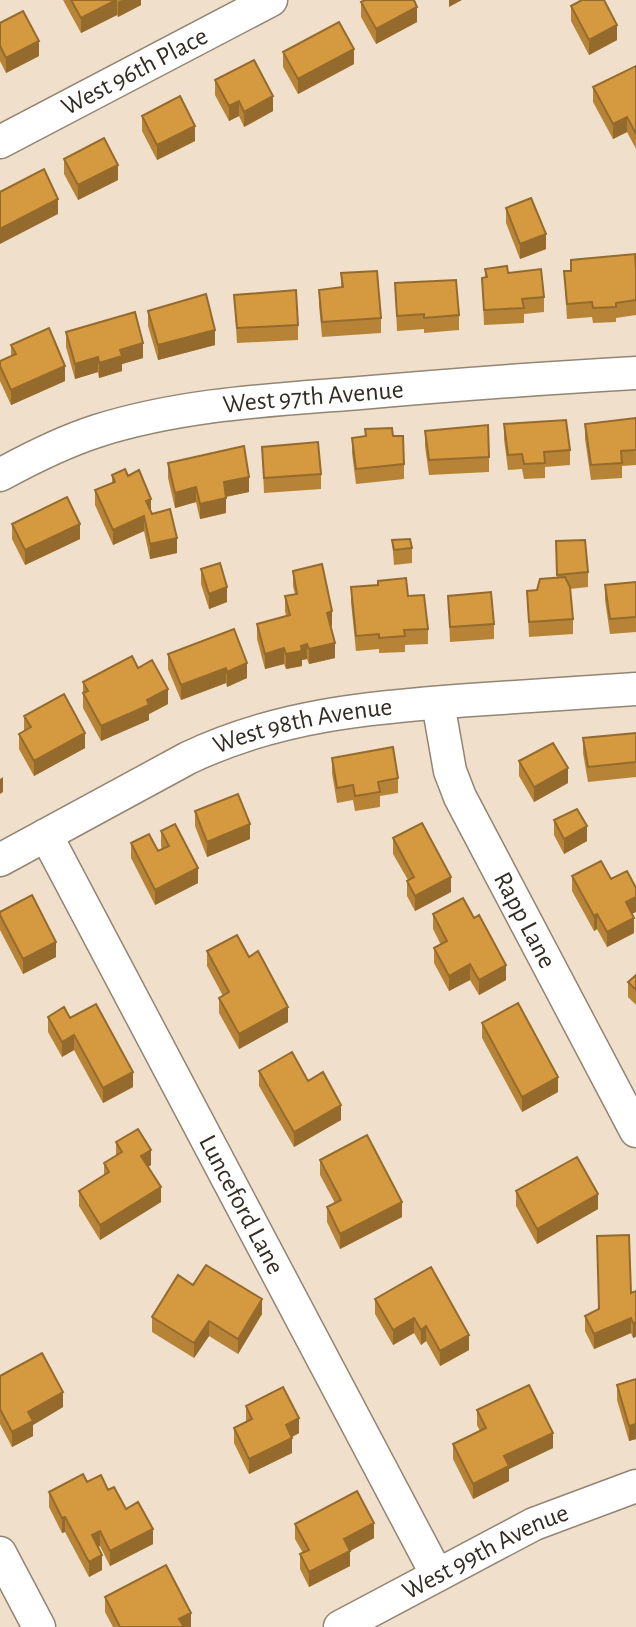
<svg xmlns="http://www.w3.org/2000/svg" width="636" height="1627" viewBox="0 0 636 1627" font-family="'Alegreya Sans',sans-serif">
	<rect width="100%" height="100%" fill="#efdfcb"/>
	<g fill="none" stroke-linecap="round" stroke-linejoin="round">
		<defs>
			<g id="minor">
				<path id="s1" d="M0,142L271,0"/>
				<path id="s2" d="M0,475C31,458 63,442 97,431C182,404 272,400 360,393C452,385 544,378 636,373"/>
				<path id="s3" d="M438,703L450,771L460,797L636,1131"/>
				<path id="s4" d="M46,835L437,1575"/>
				<path id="s5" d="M0,860L188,758C278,715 372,707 470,700C525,696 581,693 636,689"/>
				<path d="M0,1553L39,1627"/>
				<path id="s6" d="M340,1627L534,1524L636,1486"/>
			</g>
		</defs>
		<use href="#minor" stroke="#938573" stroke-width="35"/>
		<use href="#minor" stroke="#fff" stroke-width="32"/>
	</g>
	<path fill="#b78437" d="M63,0H141V5L118,17L117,15L81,33Z
		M361,2L417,22L376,44L361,17Z
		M571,6L617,40L589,55L571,21Z
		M0,23L39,56L6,73L0,61Z
		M283,52L354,64L298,94L283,67Z
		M636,66V149L627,132L613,139L593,102V87Z
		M215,80L273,111L244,127L239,116L229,121L215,95Z
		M142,116L195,141L157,160L142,131Z
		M64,159L118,180L78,200L64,174Z
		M506,208L546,249L520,259L506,223Z
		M571,260L636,270V315L616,318V322L593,323L592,317L567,319L564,271H571Z
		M485,269L508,273L544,297V312L524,314V323L484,325L482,278L485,277Z
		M341,273L381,318V333L322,337L319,305V290L341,287Z
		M395,283L459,315V330L424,333V329L397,331Z
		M234,295L298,325V340L237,343Z
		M148,311L215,345L158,360L148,326Z
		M66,332L143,358L122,364V371L99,378L98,372L75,379L66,347Z
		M11,345L65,381L11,405L0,381V361L11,356Z
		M636,418V465L622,466V478L591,480L585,439V424Z
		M504,424L570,450V465L545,467V478L524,479L522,469L508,470L504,439Z
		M365,429L393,436L404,464V479L356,484L352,453V438L365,436Z
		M425,431L489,457V472L429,475L425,446Z
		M262,447L321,474V489L264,493Z
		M168,463L249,492L226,497V513L200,519L196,502L175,508L168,478Z
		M112,475L128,476L177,553L150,559L144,531L113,545L95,505V490L112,483Z
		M12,524L80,539L25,565L12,539Z
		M392,540L412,548V563L394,565Z
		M556,541L588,572V587L570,589L573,619V634L529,637L527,591L537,590L557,577Z
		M201,569L227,602L209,609L201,584Z
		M293,571L332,626L331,627L335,658L309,664L307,659L302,660V666L286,669L284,664L265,669L257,639V624L286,616L285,611V596L295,594L293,586Z
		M636,582V632L610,634L605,600V585Z
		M378,585L408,596L428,629V644L405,645V652L379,653V649L356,651L351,602V587Z
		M448,596L494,624V639L450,642Z
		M234,629L247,678L227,687L226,683L181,700L168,669V654Z
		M138,668L168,704L149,714V720L101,741L83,708V682Z
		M24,716L85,748L34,776L19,749V734L24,731Z
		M636,733V777L588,782L583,753V738Z
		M332,758L398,778V793L380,796V807L355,811L353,800L337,803L332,773Z
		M519,761L568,783L534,802L519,776Z
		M195,811L250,839L207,857L195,826Z
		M554,820L587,841L564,854L554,835Z
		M161,831L198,883L155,905L131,858V843L158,851L162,849L161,846Z
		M393,838L451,892L415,911L407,896V881L408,880L393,854Z
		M572,876L634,933L607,947L597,929L594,931L572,891Z
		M0,912L56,957L23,974L0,930Z
		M433,914L506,980L479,995L470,980L449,991L434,963V948L441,945L433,929Z
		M207,951L249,957L288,1022L239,1049L219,1013V998L223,996L207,966Z
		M636,975V1005L628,997V982Z
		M48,1017L70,1018L133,1087L103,1103L74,1050L62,1057L48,1032Z
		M482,1023L558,1092L522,1112L482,1038Z
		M259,1071L308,1081L341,1120L294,1147L259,1086Z
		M116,1142L151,1165L148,1167L161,1202L100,1240L79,1206V1191L104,1175V1163L116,1156Z
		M320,1160L402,1217L340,1249L327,1222V1207L335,1203L320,1175Z
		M516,1191L598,1209L537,1244L516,1206Z
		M431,1267L469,1350L440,1366L426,1341L421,1345L414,1333L393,1345L375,1314V1299Z
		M193,1285L262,1314L238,1354L209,1336L194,1358L152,1332V1317Z
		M636,1291L633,1338L631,1333L594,1349L585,1331V1316Z
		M0,1376L63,1407L33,1425V1436L12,1447L0,1424Z
		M636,1379V1439L629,1441L617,1400V1385Z
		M246,1406L299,1433L292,1437V1453L249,1474L234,1443V1428L246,1422Z
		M477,1410L553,1448L509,1469V1481L473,1499L453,1459V1444L480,1431L477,1425Z
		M87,1482L108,1490L126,1509L153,1544L110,1566L100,1546L98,1547L102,1570L89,1577L65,1532L62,1533L49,1507V1492Z
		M295,1524L374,1538L350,1551V1566L309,1587L300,1569V1554L303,1553L295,1539Z
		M105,1597L191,1627H113L105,1612Z"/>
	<path fill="#956b2d" d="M117,0V15L81,33V18Z
		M122,0H141V5L118,17V2Z
		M449,0H462L449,7Z
		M417,7V22L376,44V29Z
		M617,25V40L589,55V40Z
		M39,41V56L6,73V58Z
		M354,49V64L298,94V79Z
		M273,96V111L244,127V112Z
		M239,101V116L229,121V106Z
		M627,117V132L613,139V124Z
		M195,126V141L157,160V145Z
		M118,165V180L78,200V185Z
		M58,199V214L0,244V229Z
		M546,234V249L520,259V244Z
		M215,330V345L158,360V345Z
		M143,343V358L122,364V371L99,378V363L120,350Z
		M98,357V372L75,379V364Z
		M65,366V381L11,405V390Z
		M249,477V492L224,497V482Z
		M196,487V502L175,508V493Z
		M226,498V513L200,519V504Z
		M151,499V514L146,501Z
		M144,516V531L113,545V530Z
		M80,524V539L25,565V550Z
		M177,538V553L150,559V544Z
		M227,587V602L209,609V594Z
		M332,611V626L327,628V613Z
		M335,643V658L309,664V649Z
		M307,644V659L302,660V666L286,669V654L301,646Z
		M284,648V664L265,669V654Z
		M247,663V678L227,687V672Z
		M226,668V683L181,700V685Z
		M168,689V704L149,714V720L101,741V726Z
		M85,733V748L34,776V761Z
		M568,768V783L534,802V787Z
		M3,777V792L0,794V779Z
		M250,824V839L207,857V842Z
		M587,826V841L564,854V839Z
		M198,868V883L155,905V890Z
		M451,877V892L415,911V896Z
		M636,897V912L626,917V902Z
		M597,914V929L594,931V916Z
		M634,918V933L607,947V932Z
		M56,942V957L23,974V959Z
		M470,964V980L449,991V976Z
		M506,965V980L479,995V980Z
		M288,1007V1022L239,1049V1034Z
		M74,1035V1050L62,1057V1042Z
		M133,1072V1087L103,1103V1088Z
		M558,1077V1092L522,1112V1097Z
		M341,1105V1120L294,1147V1132Z
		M151,1150V1165L141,1171V1156Z
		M161,1187V1202L100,1240V1225Z
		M598,1194V1209L537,1244V1229Z
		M402,1202V1217L340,1249V1234Z
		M262,1299V1314L238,1354V1339Z
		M414,1318V1333L393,1345V1330Z
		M631,1318V1333L594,1349V1334Z
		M209,1321V1336L194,1358V1343Z
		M636,1322V1337L633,1338V1323Z
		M426,1326V1341L421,1345V1330Z
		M469,1335V1350L440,1366V1351Z
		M63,1392V1407L33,1425V1436L12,1447V1432L28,1412Z
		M299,1418V1433L286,1440V1425Z
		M636,1424V1439L629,1441V1426Z
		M553,1433V1448L509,1469V1481L473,1499V1484L504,1456Z
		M292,1438V1453L249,1474V1459Z
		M65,1517V1532L62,1533V1518Z
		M374,1523V1538L350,1551V1566L309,1587V1572L344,1539Z
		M153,1529V1544L110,1566V1551Z
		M100,1531V1546L92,1550V1535Z
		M102,1555V1570L89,1577V1562Z
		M191,1613V1627H179V1619Z"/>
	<path fill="#d59940" stroke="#956b2d" stroke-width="2" d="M71,0H116L81,18Z
		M365,0H414L417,7L376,29L361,2Z
		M582,0H604L617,25L589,40L571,6Z
		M23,11L39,41L6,58L0,46V23Z
		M339,22L354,49L298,79L283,52Z
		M254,60L273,96L244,112L239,101L229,106L215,80Z
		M636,66V134L627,117L613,124L593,87Z
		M180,96L195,126L157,145L142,116Z
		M104,138L118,165L78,185L64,159Z
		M44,169L58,199L0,229V192Z
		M531,198L546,234L520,244L506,208Z
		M635,254L636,270V300L616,303V307L593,308L592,302L567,304L564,271H571V260Z
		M507,266L508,273L541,269L544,297L522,299L524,308L484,310L482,278L487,277L485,269Z
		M377,271L381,318L322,322L319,290L343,287L341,273Z
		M456,280L459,315L424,318V314L397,316L395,283Z
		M296,290L298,325L237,328L234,295Z
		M206,294L215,330L158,345L148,311Z
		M135,312L143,343L120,350L122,356L99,363L98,357L75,364L66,332Z
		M49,328L65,366L11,390L0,366V361L16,354L11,345Z
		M636,418V450L621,451L622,463L591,465L585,424Z
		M566,420L570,450L544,452L545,463L524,464L522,454L508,455L504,424Z
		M488,425L489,457L429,460L425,431Z
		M392,428L393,436H403L404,464L356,469L352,438L366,436L365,429Z
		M318,442L321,474L264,478L262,447Z
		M244,446L249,477L224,482L226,498L200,504L196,487L175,493L168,463Z
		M125,469L128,476L139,470L151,499L146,501L152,514L170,509L177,538L150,544L144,516L113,530L95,490L115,482L112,475Z
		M67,497L80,524L25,550L12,524Z
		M410,539L412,548L394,550L392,540Z
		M585,540L588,572L557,575L556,541Z
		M220,563L227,587L209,594L201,569Z
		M322,564L332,611L327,613L335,643L309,649L307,644L301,646L302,651L286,654L284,648L265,654L257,624L290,615L285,596L297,594L293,571Z
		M565,577L570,587L573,619L529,622L527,591L537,590L540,579Z
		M406,578L408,596L424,595L428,629L404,630L405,636L379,638V634L356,636L351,587L378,585V581Z
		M636,582V617L610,619L605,585Z
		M491,592L494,624L450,627L448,596Z
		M234,629L247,663L227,672L226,668L181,685L168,654Z
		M132,656L138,668L152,660L168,689L147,700L149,705L101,726L83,693L88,691L83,682Z
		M64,694L85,733L34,761L19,734L31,727L24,716Z
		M636,733V762L588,767L583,738Z
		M553,743L568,768L534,787L519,761Z
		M393,747L398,778L378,782L380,792L355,796L353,785L337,788L332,758Z
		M238,794L250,824L207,842L195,811Z
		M577,809L587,826L564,839L554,820Z
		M422,823L451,877L415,896L407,881L414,877L393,838Z
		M175,824L198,868L155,890L131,843L149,834L158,851L169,846L161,831Z
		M601,861L611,879L627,871L636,888V897L626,902L634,918L607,932L597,914L594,916L572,876Z
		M32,895L56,942L23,959L0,915V912Z
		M463,898L474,918L479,915L506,965L479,980L470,964L449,976L434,948L447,941L433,914Z
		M237,935L249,957L258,951L288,1007L239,1034L219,998L229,992L207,951Z
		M636,975V990L628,982Z
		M518,1003L558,1077L522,1097L482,1023Z
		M96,1004L133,1072L103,1088L74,1035L62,1042L48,1017L64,1007L70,1018Z
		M292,1052L308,1081L323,1072L341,1105L294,1132L259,1071Z
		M138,1129L151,1150L141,1156L161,1187L100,1225L79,1191L109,1172L104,1163L122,1152L116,1142Z
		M367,1135L402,1202L340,1234L327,1207L341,1200L320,1160Z
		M577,1157L598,1194L537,1229L516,1191Z
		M629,1235L631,1293L636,1291V1322L633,1323L631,1318L594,1334L585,1316L599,1309L597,1236Z
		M206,1265L262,1299L238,1339L209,1321L194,1343L152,1317L178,1275L193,1285Z
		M431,1267L469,1335L440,1351L426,1326L421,1330L414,1318L393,1330L375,1299Z
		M42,1353L63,1392L28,1412L33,1421L12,1432L0,1409V1376Z
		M636,1379V1424L629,1426L617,1385Z
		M529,1385L553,1433L504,1456L509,1466L473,1484L453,1444L486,1428L477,1410Z
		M283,1387L299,1418L286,1425L292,1438L249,1459L234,1428L252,1419L246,1406Z
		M83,1474L87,1482L101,1475L108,1490L114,1487L126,1509L138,1502L153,1529L110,1551L100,1531L92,1535L102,1555L89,1562L65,1517L62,1518L49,1492Z
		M357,1491L374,1523L344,1539L350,1551L309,1572L300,1554L309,1550L295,1524Z
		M166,1565L191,1613L179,1619L184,1627H120L105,1597Z"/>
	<g text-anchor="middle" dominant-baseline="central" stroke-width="5" stroke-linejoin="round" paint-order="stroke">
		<g font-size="26" fill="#322c25" stroke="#fcecd8">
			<text stroke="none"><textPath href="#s1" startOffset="152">West 96th Place</textPath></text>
			<text stroke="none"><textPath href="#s2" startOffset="326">West 97th Avenue</textPath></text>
			<text stroke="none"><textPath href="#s5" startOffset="334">West 98th Avenue</textPath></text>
			<text stroke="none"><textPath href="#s3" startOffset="236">Rapp Lane</textPath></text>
			<text stroke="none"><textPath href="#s4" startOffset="418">Lunceford Lane</textPath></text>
			<text stroke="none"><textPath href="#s6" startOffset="164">West 99th Avenue</textPath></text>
		</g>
	</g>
</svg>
